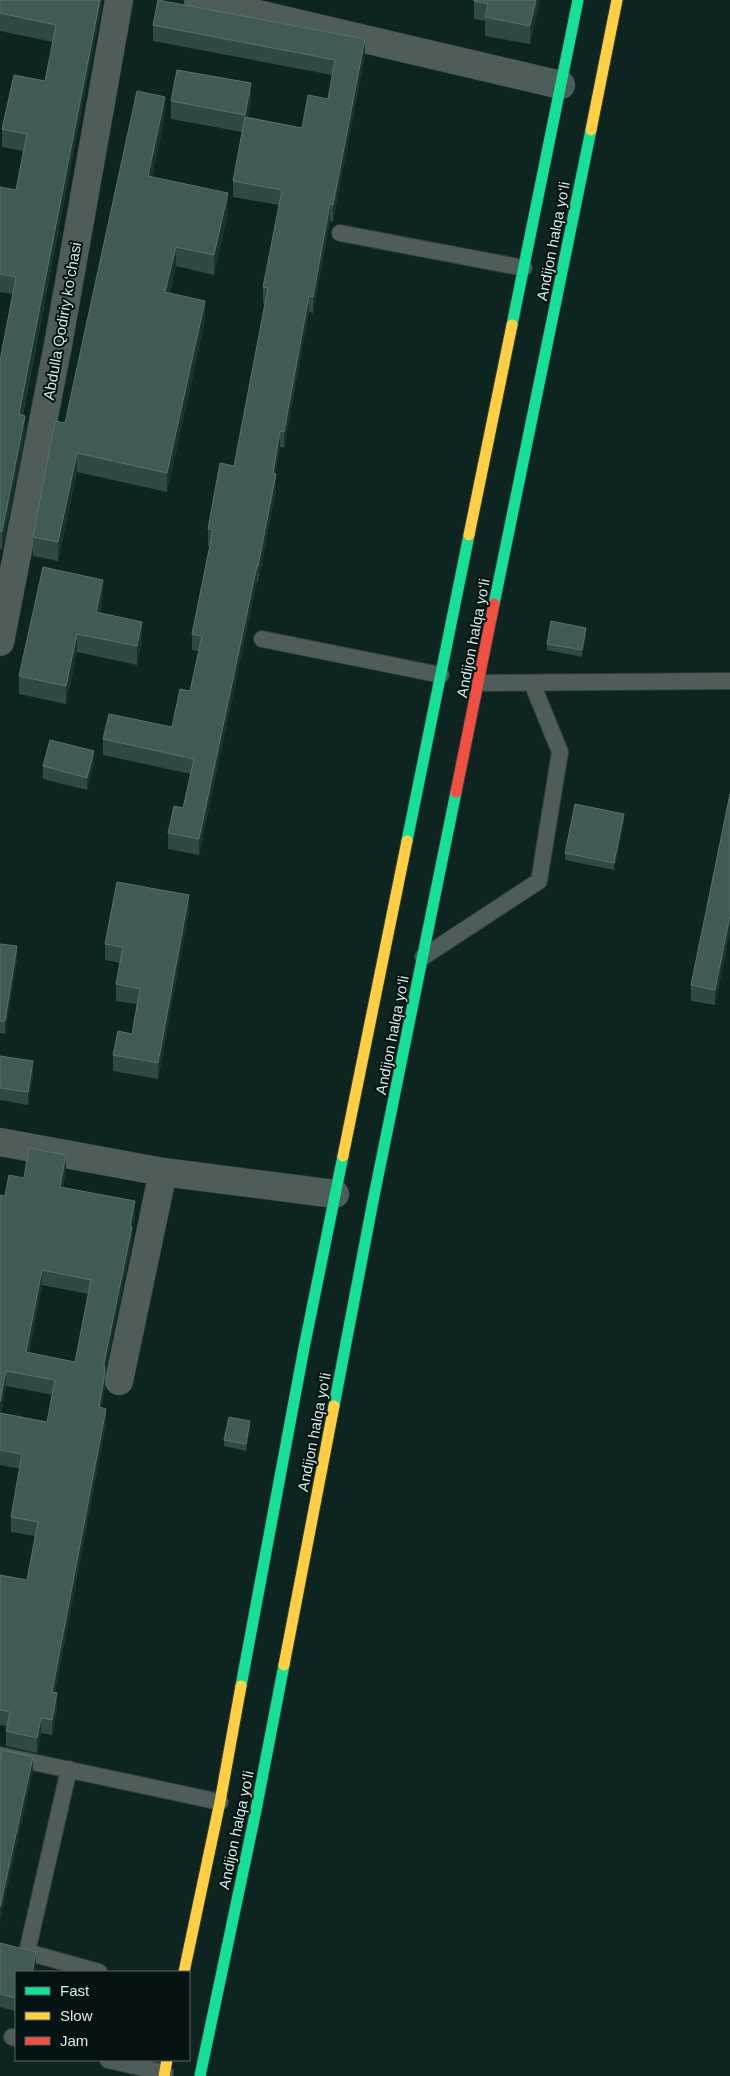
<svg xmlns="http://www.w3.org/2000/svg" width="730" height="2076" viewBox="0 0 730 2076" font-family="Arial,sans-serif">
	<rect width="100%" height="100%" fill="#0d2421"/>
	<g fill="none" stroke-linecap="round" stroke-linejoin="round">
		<defs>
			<path id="lane" d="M340,233L524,268
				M262,639L441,675
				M479,683L730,681
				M423,957L539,881L560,752L532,683
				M0,1755L220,1802
				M69,1769L27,1952L99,1972
				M12,2037L16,2038
				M108,2060L165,2073"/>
			<path id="street" d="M198,0L561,85
				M0,642L58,345L119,0
				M0,1142L163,1172L335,1194
				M119,1381L163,1172"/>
			<path id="fast" d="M512,325L578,0
				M494,604L591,130
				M407,841L469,535
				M334,1406L373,1201L456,792
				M241,1686L304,1348L343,1156
				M200,2076L256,1810L284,1665"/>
			<path id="slow" d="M591,130L617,0
				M469,535L512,325
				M343,1156L407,841
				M284,1665L334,1406
				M184,1972L220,1802L241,1686
				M164,2076L167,2060"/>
			<path id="jam" d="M456,792L494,604"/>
		</defs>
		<use href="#lane" stroke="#2e3e3b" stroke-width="18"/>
		<use href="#street" stroke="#2e3e3b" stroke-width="29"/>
		<use href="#fast" stroke="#2e3e3b" stroke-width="13"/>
		<use href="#slow" stroke="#2e3e3b" stroke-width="13"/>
		<use href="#jam" stroke="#2e3e3b" stroke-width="13"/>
		<use href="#lane" stroke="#4e5c5a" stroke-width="16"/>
		<use href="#street" stroke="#4e5c5a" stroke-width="28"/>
		<use href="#fast" stroke="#16e098" stroke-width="11"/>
		<use href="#slow" stroke="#ffcf43" stroke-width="11"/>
		<use href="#jam" stroke="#f24e42" stroke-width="11"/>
	</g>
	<path fill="#2f4947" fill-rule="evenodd" d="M0,0H102V4L23,415L25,433L2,550L0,549V361L13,294L0,292V187L16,190L23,151L2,147V129L45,81L53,42L0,31Z
		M474,0H540L530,44L485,36V21L474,19Z
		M153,25L365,55L333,221H330L313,313L309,312L284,448L280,447L275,474L276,490L258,582H257L199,855L168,849V833L183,808L191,774L103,755V739L172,727L190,691L199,651L192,650V634L210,546H208V529L234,466L265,304L263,303V287L279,205L233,197V181L242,132L171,119V101H251L248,117L302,128L328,99L332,75L153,41Z
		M165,116L152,177L228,213L214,275L176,266L170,293L205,321L167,492L77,472L58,561L33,556V537L65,423Z
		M103,598L100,613L142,641L137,665L77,652L66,704L19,694V676Z
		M586,634L582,657L547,650V644Z
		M94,763L87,790L43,779V766Z
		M730,794V932L715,1005L691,1001V985Z
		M624,820L614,870L565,860V853Z
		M189,911L158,1079L113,1071V1055L132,1034L137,1004L116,1001V984L120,963L105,960V944Z
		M0,944L17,959L5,1034L0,1033Z
		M0,1056L33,1074L28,1105L0,1100Z
		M66,1170L63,1187L135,1216L132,1232V1242L105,1371V1388L101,1408L106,1424L55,1693L57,1708L52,1735L41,1733L37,1753L6,1746V1731L7,1726L0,1725V1575L27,1580L35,1536L11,1532V1517L20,1469L0,1465V1195L5,1196L24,1178ZM42,1285L88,1294L75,1362L29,1353ZM6,1386L53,1395L47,1422L1,1413Z
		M250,1428L246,1451L224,1446V1440Z
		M0,1943L36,1965L16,1972V2011L0,2007Z"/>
	<path fill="#1a3331" d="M100,0H102V4L19,432V414Z
		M536,0H540L530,44V26Z
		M365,39V55L333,221V205Z
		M251,83V101L245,133V115Z
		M165,97V116L148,195V176Z
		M228,193V213L214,275V255Z
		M330,204V221L313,313V297Z
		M176,247V266L165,312V292Z
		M309,296V312L284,448V432Z
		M205,301V321L167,492V473Z
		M25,416V433L2,550V532Z
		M280,431V447L273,489V473Z
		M77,453V472L58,561V542Z
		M276,474V490L258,582V566Z
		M257,566V582L199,855V839Z
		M103,580V598L96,631V612Z
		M142,622V641L137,665V646Z
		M586,628V634L582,657V650Z
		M77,634V652L66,704V686Z
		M94,751V763L87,790V778Z
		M624,814V820L614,870V863Z
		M189,895V911L158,1079V1063Z
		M730,916V932L715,1005V990Z
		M17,946V959L5,1034V1021Z
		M33,1061V1074L28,1105V1092Z
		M66,1155V1170L60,1202V1187Z
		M135,1201V1216L132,1232V1242L104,1378V1363Z
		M42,1270V1285L26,1367V1352Z
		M6,1371V1386L0,1417V1402Z
		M105,1373V1388L99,1422V1407Z
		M106,1409V1424L52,1707V1692Z
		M250,1421V1428L246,1451V1444Z
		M57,1693V1708L52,1735V1720Z
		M41,1718V1733L37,1753V1738Z
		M33,1757V1772L0,1922V1907Z
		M36,1952V1965L35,1972H32Z"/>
	<path fill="#415a58" stroke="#58716e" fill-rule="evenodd" d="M0,0H100L19,414L25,416L2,532L0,531V361L16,277L0,274V187L16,190L27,134L2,129L14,75L45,81L56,25L0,13Z
		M158,0L365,39L333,205L330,204L313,297L309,296L284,432L280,431L273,473L276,474L258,566H257L199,839L168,833L174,806L183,808L194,759L103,739L109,714L172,727L180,689L190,691L202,636L192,634L213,530L208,529L220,463L234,466L268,288L263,287L282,190L233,181L245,117L302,128L308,95L328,99L335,60L153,25Z
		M474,0H536L530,26L485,17L488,4L474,1Z
		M177,70L251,83L245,115L171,101Z
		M137,91L165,97L148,176L228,193L214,255L176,247L165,292L205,301L167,473L77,453L58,542L33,537L55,421L65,423Z
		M43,567L103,580L96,612L142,622L137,646L77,634L66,686L19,676Z
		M551,621L586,628L582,650L547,644Z
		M50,740L94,751L87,778L43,766Z
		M730,794V916L715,990L691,985Z
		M575,804L624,814L614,863L565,853Z
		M117,882L189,895L158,1063L113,1055L118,1031L132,1034L140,989L116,984L123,947L105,944Z
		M0,944L17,946L5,1021H0Z
		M0,1056L33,1061L28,1092L0,1088Z
		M29,1148L66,1155L60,1187L135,1201L130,1226L132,1227L104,1363L105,1373L99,1407L106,1409L52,1692L57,1693L52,1720L41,1718L37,1738L6,1731L10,1712L0,1710V1575L27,1580L38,1522L11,1517L22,1454L0,1450V1413L47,1422L55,1380L6,1371L0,1402V1195L5,1196L9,1175L24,1178ZM42,1270L91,1280L75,1362L26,1352Z
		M229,1417L250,1421L246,1444L224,1440Z
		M2,1750L33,1757L0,1907V1760Z
		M0,1943L36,1952L32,1972H16V1998L0,1994Z"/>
	<g text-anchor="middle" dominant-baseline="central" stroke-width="4" stroke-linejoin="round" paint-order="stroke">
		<g font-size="15" fill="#d5eae6" stroke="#041311">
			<text transform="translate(553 241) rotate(-79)">Andijon halqa yo‘li</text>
			<text transform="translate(62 321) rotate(-80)">Abdulla Qodiriy koʻchasi</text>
			<text transform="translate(473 638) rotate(-79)">Andijon halqa yo‘li</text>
			<text transform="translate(392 1035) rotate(-79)">Andijon halqa yo‘li</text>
			<text transform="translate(314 1432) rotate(-79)">Andijon halqa yo‘li</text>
			<text transform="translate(236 1830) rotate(-78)">Andijon halqa yo‘li</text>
		</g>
	</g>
	<rect x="15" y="1971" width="175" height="90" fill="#041311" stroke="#586966"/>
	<rect x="25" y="1987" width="25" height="8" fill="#16e098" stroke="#586966"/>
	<text x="60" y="1996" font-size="15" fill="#d5eae6">Fast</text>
	<rect x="25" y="2012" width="25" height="8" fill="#ffcf43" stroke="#586966"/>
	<text x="60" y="2021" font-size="15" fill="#d5eae6">Slow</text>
	<rect x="25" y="2037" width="25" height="8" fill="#f24e42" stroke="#586966"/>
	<text x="60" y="2046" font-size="15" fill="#d5eae6">Jam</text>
</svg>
